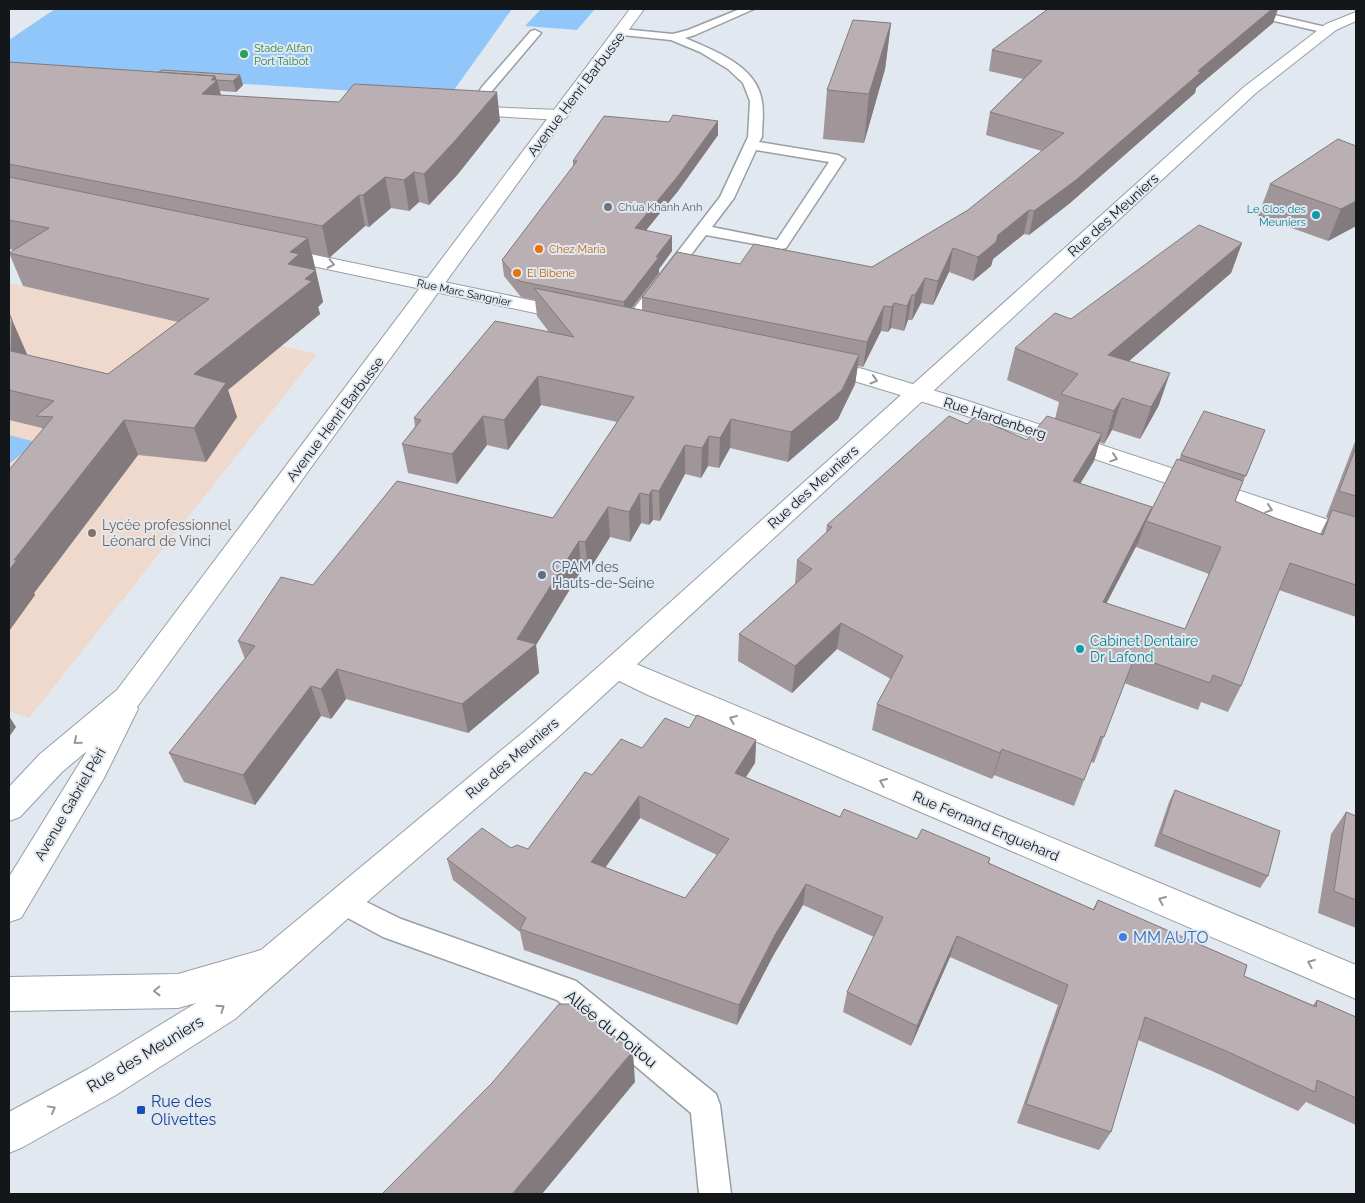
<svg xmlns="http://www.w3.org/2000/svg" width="1365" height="1203" viewBox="0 0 1365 1203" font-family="Raleway,sans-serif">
	<rect width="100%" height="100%" fill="#e1e8ef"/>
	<path fill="#efd8cc" d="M9,283L317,354L29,718L9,711Z"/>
	<path fill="#91c6fa" d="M55,9H512L449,97L9,69V40Z
		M541,9H595L577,30L525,26Z
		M9,435L36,442L9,464Z"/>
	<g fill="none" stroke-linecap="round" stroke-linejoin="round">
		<defs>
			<path id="lane" d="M740,9H754L695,35L685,38C713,50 758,66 762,102C764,113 762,126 762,137L759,142L838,155L845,159L786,248L781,249L706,235L634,330H622L620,327L622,324L720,197L748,137L750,101L743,83L728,69L700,52L671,40L622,35L616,32L622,29L673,34L688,30ZM756,150L829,162L777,240L712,227L734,198Z
				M1231,9H1249L1330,28L1332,30L1326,33L1232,11Z
				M535,30L541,33L491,92L476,114H468L466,111L482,87L531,31Z
				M342,890L401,919L576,981L716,1094L720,1105L731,1194H699L691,1113L557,1000L383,937L333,910L329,902L333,894Z"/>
			<path id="street" d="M462,106L560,110L566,112L568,115L566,118L560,120L456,114L454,111L456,108Z
				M277,247L573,309L580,311L583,315L580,319L573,321L270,257L267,253L270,249Z
				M820,360L863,369L962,399L1356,529V547L946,409L851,380L812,372L809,367L812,362Z
				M617,656L1356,965V999L648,695L607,675L603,667L607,659Z"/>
			<path id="secondary" d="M630,9H644L137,707L138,709L104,778L21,918L9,922V877L87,751L62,772L20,817L9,821V787L40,754L117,690Z
				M1356,12V21L1336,30L1256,93L555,740L354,913L235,1019L116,1095L23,1147L9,1153V1112L88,1069L196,1003L178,1008L9,1011V977L178,974L261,950L533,724L607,659L1244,87L1326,24Z"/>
		</defs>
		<use href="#lane" stroke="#989ea5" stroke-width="3"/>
		<use href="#street" stroke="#989ea5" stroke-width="2"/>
		<use href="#secondary" stroke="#989ea5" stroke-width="2"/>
		<use href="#lane" fill="#fff" fill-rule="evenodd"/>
		<use href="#street" fill="#fff" fill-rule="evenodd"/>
		<use href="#secondary" fill="#fff" fill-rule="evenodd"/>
	</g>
	<path fill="#a09699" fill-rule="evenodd" d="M1048,9H1278L1273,23L1196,88L1195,93L1070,203L1029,235L1024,234L993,259L991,266L973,281L949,272L933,305L921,303L912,320H908L904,331L891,328L888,332L881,331L863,367L858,366L855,384L838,419L788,462L730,448L719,468L708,466L701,478L685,474L660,521L653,520L649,525L641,523L630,542L610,537L588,572L581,571L536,645L539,673L468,733L346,699L331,719L321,716L255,805L184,782L169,753L245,659L238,641L313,585L553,518L617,422L541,405L508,450L487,445L457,484L408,473L402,444L415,427L414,418L549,332L537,316L535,300L521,297L504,276L502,260L573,167V161L669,122L718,121V135L678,191L646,230L672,251L659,269V273L632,308L642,310V297L740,264L872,267L968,210L1042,151L986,135L990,112L1023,79L989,71L992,50Z
		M891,23L885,69L864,143L823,139L827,90Z
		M9,62L159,72L240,75L243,85L236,92L220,91L221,95L500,121L458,174L429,205L419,202L409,211L391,208L369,227L365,226L329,258L312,254L323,302L318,307L320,314L228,390L237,417L206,462L138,455L34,593L35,595L9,631V470L43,430L42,428L9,420V313L27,355L108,374L178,322L23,286L9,253L14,250L9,249Z
		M1338,139L1356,226L1328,241L1258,216L1270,184Z
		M1242,243L1231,273L1129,361L1159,405L1140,439L1112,430L1104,444L1099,442L1094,461L1080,484L1151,510L1179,460L1181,455L1265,430L1235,501L1275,518L1320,534L1328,518L1326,517L1356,439V617L1279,590L1241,686L1228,712L1201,702L1198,710L1124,683L1094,763L1091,762L1074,806L994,775L992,779L872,730L877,704L891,679L837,649L792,693L738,661L739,634L795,584L797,560L826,533L827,525L967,424L1027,440L1055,419L1059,402L1007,380L1015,348L1071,319ZM1137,543L1136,547L1209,574L1185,629L1106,604Z
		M689,728L756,740L755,763L746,777L840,817L917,839L990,858L989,863L1093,909L1098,900L1244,976L1313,1005L1317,1000L1356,1017V1125L1306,1102L1298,1111L1212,1071L1138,1040L1111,1132L1099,1150L1017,1123L1058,1005L950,957L911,1046L843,1012L847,992L874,937L803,905L773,956L737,1025L524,950L520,932L453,880L447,859L511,848L528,849L592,775L642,748ZM640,818L717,855L685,898L605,867Z
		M1175,790L1268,876L1260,888L1154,846L1169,802Z
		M1346,812L1356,816V928L1318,913L1331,834Z"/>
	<path fill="#827a7d" d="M1272,9H1278L1273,23L1196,88L1195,93L1070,203L1029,235L1034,211L1198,71Z
		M891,23L885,69L864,143L869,94Z
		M240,75L243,85L236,92L233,81Z
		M215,76L217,80L224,109L202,94L211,80Z
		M497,92L500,121L458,174L429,205L424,174Z
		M718,121V135L678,191L635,244V228Z
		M414,172L419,202L409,211L404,180Z
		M385,177L391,208L369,227L363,195Z
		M359,195L365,226L329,258L322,226Z
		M1356,201V226L1328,241L1341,209Z
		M1029,210L1024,234L993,259L991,266L973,281L978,257L998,235Z
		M672,236V251L659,269V273L624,318V302L656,257Z
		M308,238L323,302L318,307L320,314L228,390L237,417L206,462L194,428V374L288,264L290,252Z
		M1242,243L1231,273L1099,387L1108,355Z
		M953,248L949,272L933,305L938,281Z
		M925,278L921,303L912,320L915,295Z
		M912,295L908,320L904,331L907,306Z
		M894,303L891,328L888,332L892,307Z
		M884,306L881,331L863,367L867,342Z
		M12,320L27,354V385L11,351Z
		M859,355L855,384L838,419L788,462L791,432Z
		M1170,373L1159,405L1140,439L1151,407Z
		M538,376L541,405L508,450L504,420Z
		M1122,398L1112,430L1104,444L1114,411Z
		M483,416L487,445L457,484L452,454Z
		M731,419L730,448L719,468L720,438Z
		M124,420L138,455L34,593L35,595L9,631V570L14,560Z
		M1102,434L1094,461L1065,508L1073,481Z
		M709,436L708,466L701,478L702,448Z
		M685,445V474L660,521L659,491Z
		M652,490L653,520L649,525V495Z
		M640,493L641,523L630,542L629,512Z
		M608,507L610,537L588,572L585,542Z
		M1152,507L1146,521L1138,543L1093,629L1103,602Z
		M579,541L581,571L536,645L539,673L468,733L462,704L517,639Z
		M841,623L837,649L792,693L795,666Z
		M337,669L346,699L331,719L321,689Z
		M311,686L321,716L255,805L243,775Z
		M9,716L16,727L9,737Z
		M756,740L755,763L734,795L735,773Z
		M1002,749L994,775L992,779L1000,753Z
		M639,796L640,818L594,884L591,862Z
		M806,884L803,905L773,956L737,1025L739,1005L775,935Z
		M957,936L950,957L911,1046L917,1026Z
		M633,1051L635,1082L542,1194H512Z"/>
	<path fill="#baafb2" stroke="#827a7d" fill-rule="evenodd" d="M1048,9H1272L1198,71L1201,72L1076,180L1034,211L1029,210L998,235L996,242L978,257L953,248L938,281L925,278L915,295H912L907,306L894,303L892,307L884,306L867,342L642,297L677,252L740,264L754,244L872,267L968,210L1064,133L990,112L1042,61L992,50Z
		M853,20L891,23L869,94L827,90Z
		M9,62L215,76L211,80H217L202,94L339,102L354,84L497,92L453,143L424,174L414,172L404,180L385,177L363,195H359L322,226L9,164Z
		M162,70L240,75L233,81L216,80L215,76L159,72Z
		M673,115L718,121L678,176L635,228L672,236L656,257H659L624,302L519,281L502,260L577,161H573L604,116L669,122Z
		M1338,139L1356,146V201L1341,209L1270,184Z
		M9,177L308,238L290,252L299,254L288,264L316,270L305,279L312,281L194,374L226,383L194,428L124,420L14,560H17L9,570V470L53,417L36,416L54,401L9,390V313L12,320L11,351L108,374L209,299L9,253L49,228L9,220Z
		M1199,225L1242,243L1108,355L1170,373L1151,407L1122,398L1114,411L1061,394L1078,374L1015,348L1055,313L1071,319Z
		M534,288L859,355L842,390L791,432L731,419L720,438L709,436L702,448L685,445L659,491L652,490L649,495L640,493L629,512L608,507L585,542L579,541L517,639L536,644L462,704L337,669L321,689L311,686L243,775L169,753L255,646L238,641L281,577L313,585L397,481L553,518L634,397L538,376L504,420L483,416L452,454L402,444L421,420L414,418L495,321L574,337Z
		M1204,411L1265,430L1246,476L1181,455Z
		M949,416L967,424L975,417L1027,440L1047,416L1102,434L1073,481L1152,507L1103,602L1185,629L1221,547L1146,521L1177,459L1243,481L1235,501L1275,518L1323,535L1332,510L1356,517V585L1290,563L1241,686L1213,675L1210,683L1135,656L1104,737L1101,736L1084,780L1002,749L1000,753L877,704L903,656L841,623L795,666L739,634L812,569L797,560L832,527L827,525Z
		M1356,447V496L1339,491Z
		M697,715L756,740L735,773L840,817L844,809L917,839L922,829L990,858L988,863L1094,910L1098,900L1247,965L1244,976L1316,1007L1317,1000L1356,1017V1098L1317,1080L1315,1092L1226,1051L1145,1017L1111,1132L1026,1104L1068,985L957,936L917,1026L847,992L883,917L806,884L775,935L739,1005L520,929L526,918L447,859L482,828L511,848L517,845L528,849L585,772L592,775L621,739L642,748L665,718L689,728ZM639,796L729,839L685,898L591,862Z
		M1175,790L1280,831L1268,876L1161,834Z
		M1346,812L1356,816V900L1334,891Z
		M559,1004H574L633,1051L512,1194H382L492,1083Z"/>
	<defs><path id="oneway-chevron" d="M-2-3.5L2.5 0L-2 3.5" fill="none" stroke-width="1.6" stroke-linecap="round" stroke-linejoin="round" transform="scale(1.25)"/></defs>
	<g stroke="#959798">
		<use href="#oneway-chevron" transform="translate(331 264) rotate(12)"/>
		<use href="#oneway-chevron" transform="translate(874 380) rotate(17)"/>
		<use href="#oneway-chevron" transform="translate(1114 458) rotate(18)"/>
		<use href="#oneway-chevron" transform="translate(1269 509) rotate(18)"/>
		<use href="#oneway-chevron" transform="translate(733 719) rotate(-157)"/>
		<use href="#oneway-chevron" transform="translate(77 741) rotate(140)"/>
		<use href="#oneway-chevron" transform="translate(883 782) rotate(-157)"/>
		<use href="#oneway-chevron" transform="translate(1162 900) rotate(-157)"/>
		<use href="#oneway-chevron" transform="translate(1311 963) rotate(-157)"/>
		<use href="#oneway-chevron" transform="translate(157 991) rotate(179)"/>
		<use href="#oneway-chevron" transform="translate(221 1008) rotate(-35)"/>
		<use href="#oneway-chevron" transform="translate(52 1109) rotate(-29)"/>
	</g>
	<circle fill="#2e9e5b" stroke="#e1e8ef" stroke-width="2" cx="244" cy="54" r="5"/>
	<circle fill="#6b7280" stroke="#e1e8ef" stroke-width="2" cx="608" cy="207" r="5"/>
	<g fill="#0f9aa8" stroke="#e1e8ef" stroke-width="2">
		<circle cx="1316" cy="215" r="5"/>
		<circle cx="1080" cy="649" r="5"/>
	</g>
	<g fill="#e8710a" stroke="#e1e8ef" stroke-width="2">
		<circle cx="539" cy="249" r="5"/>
		<circle cx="517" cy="273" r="5"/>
	</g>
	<circle fill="#8d6e63" stroke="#e1e8ef" stroke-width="2" cx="92" cy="533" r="5"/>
	<circle fill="#5c6f8a" stroke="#e1e8ef" stroke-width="2" cx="542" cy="575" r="5"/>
	<circle fill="#3f7fe0" stroke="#e1e8ef" stroke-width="2" cx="1123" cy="937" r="5"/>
	<rect fill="#1a4fb4" stroke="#e1e8ef" stroke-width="2" x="136" y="1105" width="10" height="10" rx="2.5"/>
	<g text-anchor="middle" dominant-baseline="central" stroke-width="4" stroke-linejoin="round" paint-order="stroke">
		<g font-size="11" fill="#27864d" stroke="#e1e8ef" text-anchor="start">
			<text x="254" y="48">Stade Alfan<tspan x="254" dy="13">Port Talbot</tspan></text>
		</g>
		<g font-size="11" fill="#5b616d" stroke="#e1e8ef" text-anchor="start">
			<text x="618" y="207">Chùa Khánh Anh</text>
		</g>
		<g font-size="11" fill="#0d838f" stroke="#e1e8ef" text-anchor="end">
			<text x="1306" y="209">Le Clos des<tspan x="1306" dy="13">Meuniers</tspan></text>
		</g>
		<g font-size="11" fill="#c56008" stroke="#e1e8ef" text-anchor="start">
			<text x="549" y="249">Chez Maria</text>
			<text x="527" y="273">El Bibene</text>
		</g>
		<g font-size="11" fill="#141719" stroke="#e1e8ef">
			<text transform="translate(464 293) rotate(12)">Rue Marc Sangnier</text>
		</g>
		<g font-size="14" fill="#141719" stroke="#e1e8ef">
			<text transform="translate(576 94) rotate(-53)">Avenue Henri Barbusse</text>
			<text transform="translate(1113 215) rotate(-42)">Rue des Meuniers</text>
			<text transform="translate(995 418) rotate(18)">Rue Hardenberg</text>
			<text transform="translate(335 419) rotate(-53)">Avenue Henri Barbusse</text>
			<text transform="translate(813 487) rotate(-42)">Rue des Meuniers</text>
			<text transform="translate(512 758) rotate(-40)">Rue des Meuniers</text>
			<text transform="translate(70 804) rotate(-60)">Avenue Gabriel Péri</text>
			<text transform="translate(986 826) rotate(23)">Rue Fernand Enguehard</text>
		</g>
		<g font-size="14" fill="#785e54" stroke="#e1e8ef" text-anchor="start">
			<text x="102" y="525">Lycée professionnel<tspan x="102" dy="16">Léonard de Vinci</tspan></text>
		</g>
		<g font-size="14" fill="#4e5e75" stroke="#e1e8ef" text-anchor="start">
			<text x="552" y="567">CPAM des<tspan x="552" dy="16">Hauts-de-Seine</tspan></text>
		</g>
		<g font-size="14" fill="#0d838f" stroke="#e1e8ef" text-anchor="start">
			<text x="1090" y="641">Cabinet Dentaire<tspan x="1090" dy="16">Dr Lafond</tspan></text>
		</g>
		<g font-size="16" fill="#366cbe" stroke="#e1e8ef" text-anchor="start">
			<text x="1133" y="937">MM AUTO</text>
		</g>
		<g font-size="16" fill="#141719" stroke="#e1e8ef">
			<text transform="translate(611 1029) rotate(39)">Allée du Poitou</text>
			<text transform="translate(145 1054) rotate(-31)">Rue des Meuniers</text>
		</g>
		<g font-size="16" fill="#164399" stroke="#e1e8ef" text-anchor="start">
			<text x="151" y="1101">Rue des<tspan x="151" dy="18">Olivettes</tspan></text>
		</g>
	</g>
	<rect width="1365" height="1203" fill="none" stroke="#141719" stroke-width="20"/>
</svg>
